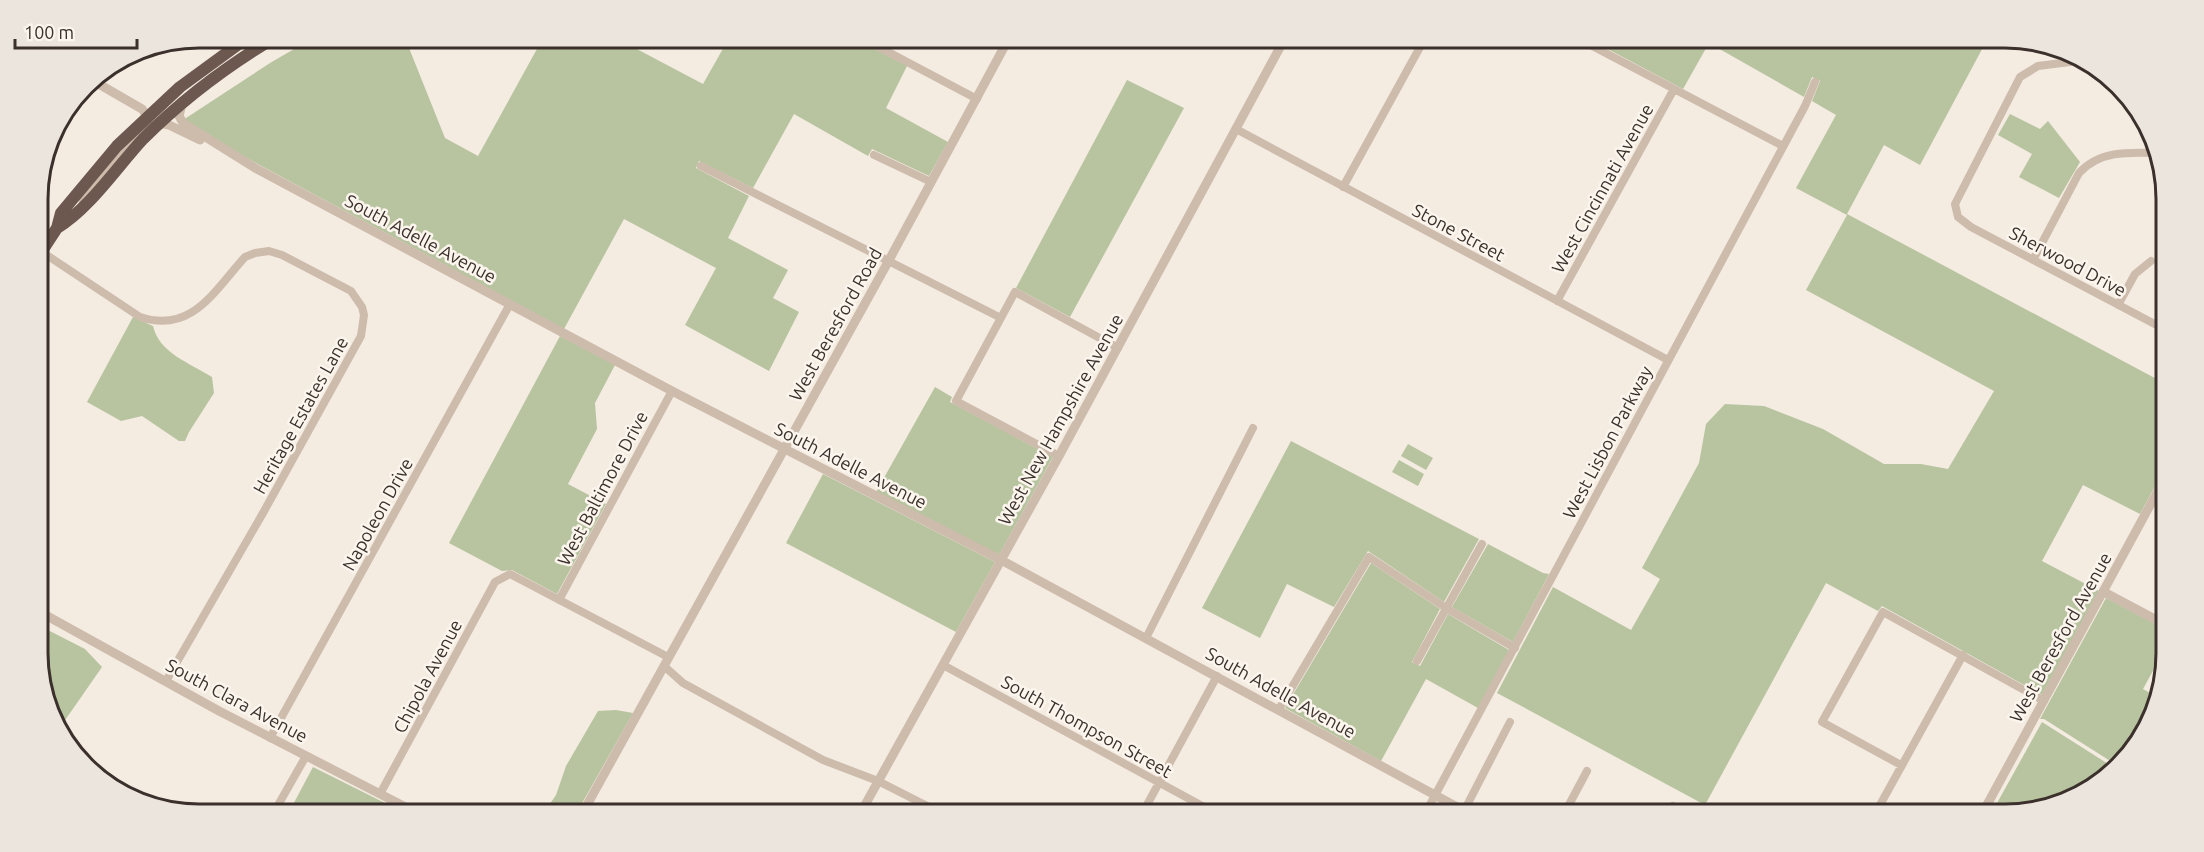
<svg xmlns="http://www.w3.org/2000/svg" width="2204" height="852" viewBox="0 0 2204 852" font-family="Ubuntu,sans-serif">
	<rect width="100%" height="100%" fill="#f4ebe1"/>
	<path fill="#b8c4a0" d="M313,38H405L445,138L478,156L543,38H616L703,84L729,38H861L870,43L875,49L907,66L886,108L948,142L929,176L872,149L868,156L794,114L753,188L699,161L696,168L749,196L728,238L788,270L773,298L799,312L769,371L685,325L716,268L624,219L564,329L180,122L270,63Z
		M1587,38H1988L1920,165L1884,145L1847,214L2166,384V466L2140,514L2083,485L2042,561L2099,591L2042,695L1882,606L1878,611L1826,583L1705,805L1497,693L1553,587L1631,630L1660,579L1642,568L1699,463L1706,424L1725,404L1764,406L1823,429L1884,464H1921L1948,469L1994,391L1806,290L1847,215L1796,188L1836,115L1812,101L1820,81L1812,77L1804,97L1709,43L1683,89Z
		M1127,80L1184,108L1070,317L1016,288Z
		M2010,114L2040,129L2048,121L2080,162L2059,198L2019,177L2032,154L1998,135Z
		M133,317L153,326C159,353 190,363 212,377L214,393L189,432L185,441H179L142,416L121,421L87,402Z
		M560,336L615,365L595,403L597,429L568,484L606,504L557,594L512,570L502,571L449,543Z
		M935,387L952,397L950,402L1053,457L999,555L876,492Z
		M1291,441L1479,539L1444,602L1368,551L1334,607L1287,584L1260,638L1202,608Z
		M1408,444L1433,458L1426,470L1401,456Z
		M1399,460L1424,474L1418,486L1392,472Z
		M823,474L995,562L956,632L786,543Z
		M1488,544L1543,573L1549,574L1513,642L1452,607Z
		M1371,563L1440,609L1412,662L1420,666L1448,614L1509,650L1478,708L1426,679L1381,761L1285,708Z
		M2106,598L2166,629V647L2143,689L2159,698L2158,705L2115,764L2044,719H2040Z
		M40,626L85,649L102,667L61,726L41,684Z
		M616,710L633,713L576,814H543L556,795L566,766L598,711Z
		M2042,722L2113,767L2103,781L2015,814H1991Z
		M313,767L407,814H288Z"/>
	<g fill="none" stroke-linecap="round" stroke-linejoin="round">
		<path stroke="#cdbbac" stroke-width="8" d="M872,38L877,46L977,99
			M1577,38L1783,146
			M2078,61L2038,66L2020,77L1955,204L1958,217L1971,227L2166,330
			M1236,129L1668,360
			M874,155L931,182
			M701,166L1001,318
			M1343,187L1425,38
			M42,252L140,317C192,334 214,291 245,257L255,253L269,251L282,255L351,291L362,307L364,315L361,336L263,513L166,681
			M2033,260L2079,173C2099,151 2127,152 2155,153
			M1557,301L1674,89
			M2118,305L2135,274L2151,261
			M1059,456L956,401L1015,292L1118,348
			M559,600L672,391
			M1146,638L1253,428
			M1417,661L1482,544
			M943,665L1217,814
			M664,666L683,683L823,760L878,781L943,814
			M1279,709L1369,557L1446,608L1515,648
			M270,738L510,304
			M1901,765L1822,722L1883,612L2044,701
			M380,794L495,582L510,574L668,657
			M1464,811L1510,722
			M273,814L306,756
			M1142,814L1217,676
			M1425,814L1805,106L1815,82
			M1564,814L1587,771
			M1668,814L1673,806
			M1875,814L1963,655"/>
		<path stroke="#cdbbac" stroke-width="9" d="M182,104L179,116L183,123L255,168L672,391L1001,560L1470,814
			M160,123L169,125L200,140
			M82,208L85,196L143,131C149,121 149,117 142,109L97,83L105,70
			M2104,592L2166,625
			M40,612L219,711L419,814
			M582,814L888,262L1009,38
			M860,814L1059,456L1285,38
			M1982,814L2166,476"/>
		<path stroke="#6c584f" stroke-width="12" d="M57,228C89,209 117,167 143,139C182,100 227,66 274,38
			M38,257L57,228L61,213L117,146L180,87L247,38"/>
	</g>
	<g text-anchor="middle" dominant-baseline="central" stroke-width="5" stroke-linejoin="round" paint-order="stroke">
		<g font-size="18" fill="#3b302b" stroke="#fbf5ee">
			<text transform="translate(1602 188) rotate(-61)">West Cincinnati Avenue</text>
			<text transform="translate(1459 232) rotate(28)">Stone Street</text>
			<text transform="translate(421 238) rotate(28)">South Adelle Avenue</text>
			<text transform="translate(2068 261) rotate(28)">Sherwood Drive</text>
			<text transform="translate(835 324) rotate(-61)">West Beresford Road</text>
			<text transform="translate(300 415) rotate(-61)">Heritage Estates Lane</text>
			<text transform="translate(1060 419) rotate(-61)">West New Hampshire Avenue</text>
			<text transform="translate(1607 442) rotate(-62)">West Lisbon Parkway</text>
			<text transform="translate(851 465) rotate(27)">South Adelle Avenue</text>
			<text transform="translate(602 488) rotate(-62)">West Baltimore Drive</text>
			<text transform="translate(377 514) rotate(-61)">Napoleon Drive</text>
			<text transform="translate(2060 637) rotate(-61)">West Beresford Avenue</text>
			<text transform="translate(427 676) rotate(-62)">Chipola Avenue</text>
			<text transform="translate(1281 692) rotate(29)">South Adelle Avenue</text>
			<text transform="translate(237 700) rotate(28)">South Clara Avenue</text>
			<text transform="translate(1087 726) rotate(29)">South Thompson Street</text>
		</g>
	</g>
	<path d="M0 0H2204V852H0ZM199 48H2005A151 151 0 0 1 2156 199V653A151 151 0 0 1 2005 804H199A151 151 0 0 1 48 653V199A151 151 0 0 1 199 48Z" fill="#ece5de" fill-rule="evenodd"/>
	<path fill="none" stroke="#3b302b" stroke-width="3" d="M199 48H2005A151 151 0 0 1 2156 199V653A151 151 0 0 1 2005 804H199A151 151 0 0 1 48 653V199A151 151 0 0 1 199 48Z"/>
	<path d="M15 39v9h122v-9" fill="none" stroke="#3b302b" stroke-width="3"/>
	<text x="24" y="39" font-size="18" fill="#3b302b" stroke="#fbf5ee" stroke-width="4.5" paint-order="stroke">100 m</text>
</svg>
